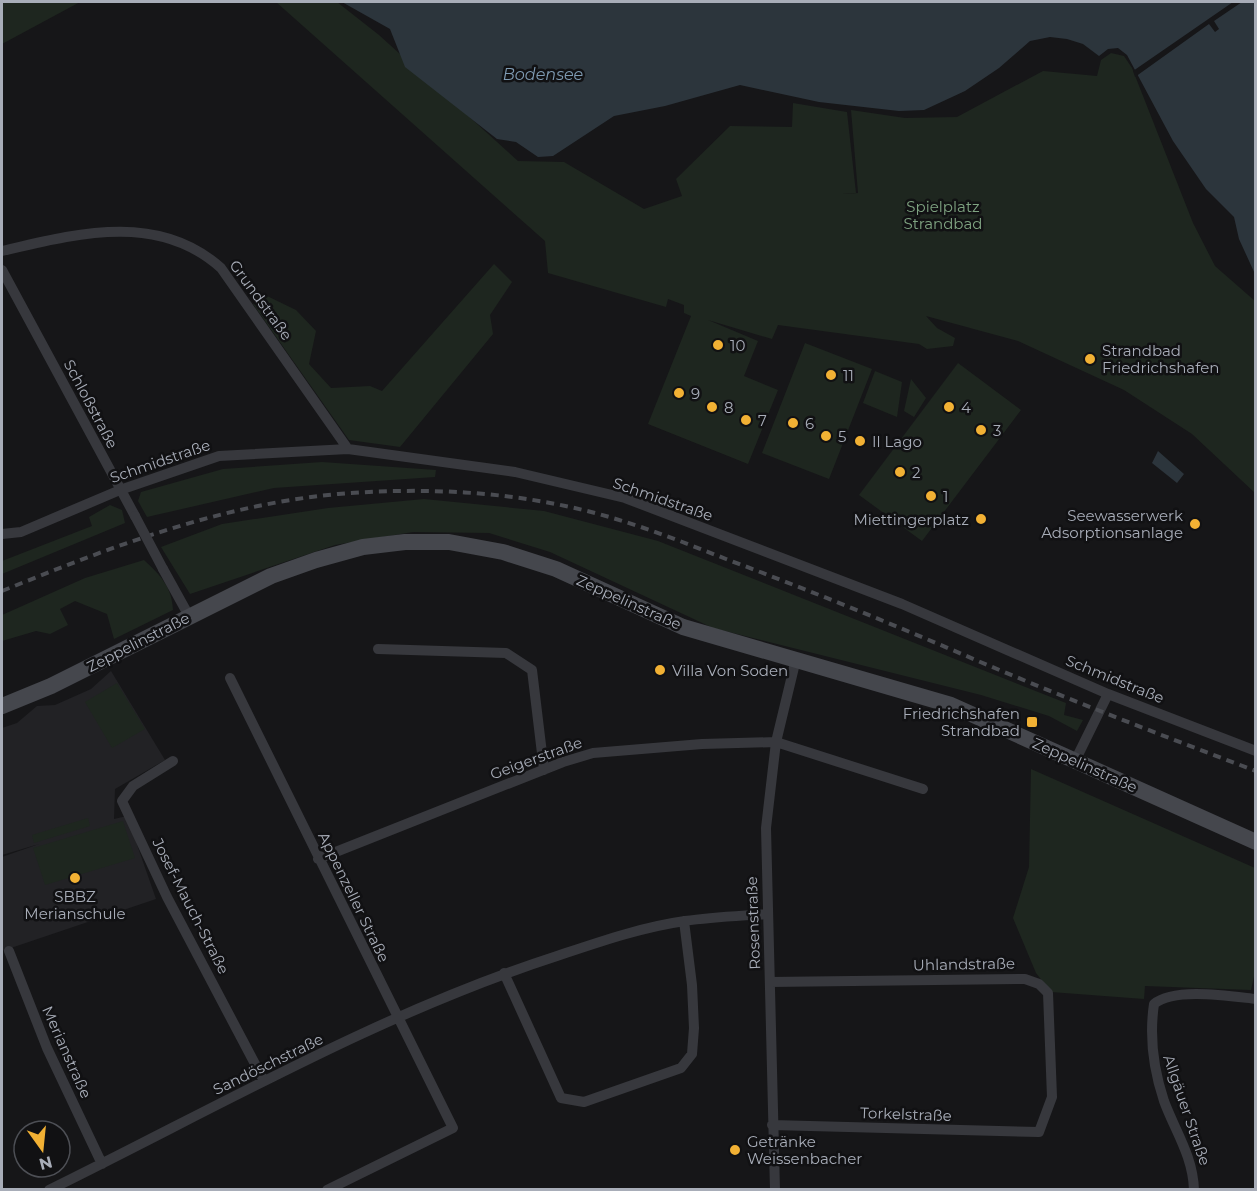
<svg xmlns="http://www.w3.org/2000/svg" width="1257" height="1191" viewBox="0 0 1257 1191" font-family="Montserrat,sans-serif">
	<rect width="100%" height="100%" fill="#161618"/>
	<path fill="#222225" d="M111,671L165,760L115,789L114,819L127,816L156,899L2,951V857L39,844L2,855V728L17,723L37,706L55,705L91,689Z"/>
	<path fill="#1e261f" d="M2,2H80L2,44Z
		M276,2H337L379,35L518,161L564,162L644,209L682,196L676,179L730,126L792,127L793,103L847,112L856,193L843,194L858,193L851,110L905,118L957,117L1043,71L1097,76L1101,60L1111,53L1124,56L1132,68L1193,223L1215,266L1255,301V493L1192,434L1124,390L1018,341L926,316L937,328L955,338L953,346L927,349L919,344L778,325L772,339L708,320L758,341L744,376L778,390L748,464L648,424L691,316L684,313V305L668,299L666,307L548,273L545,241Z
		M494,264L512,282L490,315L493,334L400,447L349,440L253,304L265,295L296,310L316,331L309,364L331,388L370,386L382,391Z
		M805,343L872,369L829,479L762,453Z
		M958,363L1021,410L922,541L859,495Z
		M875,371L902,382L897,417L863,403Z
		M911,379L926,398L914,417L904,411Z
		M322,462L436,470L435,477L274,488L147,517L138,501L141,492L223,469Z
		M424,499L544,511L658,541L1066,703L1064,715L1083,720L1077,731L1049,716L981,695L713,628L550,552L489,533L413,532L335,545L190,594L161,547L222,524L328,508Z
		M110,505L122,510L125,523L2,574V561L92,526L89,517Z
		M144,560C161,576 172,587 173,610L114,639L107,614L75,601L60,609L68,625L50,634L36,631L2,641V615L85,578Z
		M117,683L145,729L112,748L85,702Z
		M1031,769L1255,868V972L1251,990L1145,986L1144,999L1051,992L1036,973L1013,918L1029,867Z
		M88,818L90,826L34,843L32,835Z
		M123,821L135,858L45,885L33,848Z"/>
	<path fill="#2c353c" d="M342,2H1255V274L1239,239L1234,217L1206,189L1173,141L1127,55L1118,48L1108,49L1099,56L1083,44L1067,39L1050,37L1030,41L999,68L965,91L924,110L899,111L819,102L740,85L665,106L614,116L553,156L538,157L516,142L497,139L405,67L390,29Z
		M1158,451L1184,474L1177,483L1152,463Z"/>
	<path fill="#161618" d="M1233,2H1242L1214,21L1219,29L1215,32L1209,24L1135,77L1133,71Z"/>
	<g fill="none" stroke-linecap="round" stroke-linejoin="round">
		<path stroke="#37383d" stroke-width="10" d="M2,251C75,234 158,211 221,268L348,449
			M2,270L135,516
			M2,534L21,532L120,490L219,456L348,449L515,472L625,498L902,604L1108,694L1256,751
			M163,569L189,616
			M378,649L506,653L532,670L544,770
			M230,678L453,1128L327,1190
			M173,761L133,786L122,801L167,897L264,1081
			M1075,761L1108,694
			M318,859L563,762L593,753L702,744L776,742L923,789
			M9,951L47,1048L102,1164
			M504,973L561,1098L584,1102L681,1068L692,1054L694,1028L692,985L684,921
			M770,982L1025,979L1039,984L1048,993L1052,1097L1039,1132L772,1125
			M49,1190C216,1108 380,1013 557,956C599,942 642,927 685,921C712,917 739,916 766,914
			M775,1190L766,828L776,742L796,659
			M1194,1190C1193,1156 1175,1131 1164,1101C1153,1068 1149,1038 1154,1004C1174,987 1229,996 1256,999"/>
		<path stroke="#45474d" stroke-width="16" d="M2,706L51,686L271,576L316,560L363,547L405,542H449L503,552L556,569L683,627L951,705L1256,842"/>
		<path stroke="#4a4c52" stroke-width="4" stroke-dasharray="8 6" stroke-linecap="butt" d="M2,591C111,547 219,505 338,494C423,487 512,491 595,513C640,525 683,542 726,559C811,591 895,625 978,661C1070,700 1163,736 1256,771"/>
		<path stroke="#37383d" stroke-width="10" d="M135,516L163,569"/>
	</g>
	<g fill="#f2b134" stroke="#111113" stroke-width="2">
		<circle cx="718" cy="345" r="6"/>
		<circle cx="1090" cy="359" r="6"/>
		<circle cx="831" cy="375" r="6"/>
		<circle cx="679" cy="393" r="6"/>
		<circle cx="712" cy="407" r="6"/>
		<circle cx="949" cy="407" r="6"/>
		<circle cx="746" cy="420" r="6"/>
		<circle cx="793" cy="423" r="6"/>
		<circle cx="981" cy="430" r="6"/>
		<circle cx="826" cy="436" r="6"/>
		<circle cx="860" cy="441" r="6"/>
		<circle cx="900" cy="472" r="6"/>
		<circle cx="931" cy="496" r="6"/>
		<circle cx="981" cy="519" r="6"/>
		<circle cx="1195" cy="524" r="6"/>
		<circle cx="660" cy="670" r="6"/>
		<rect x="1026" y="716" width="12" height="12" rx="3"/>
		<circle cx="75" cy="878" r="6"/>
		<circle cx="735" cy="1150" r="6"/>
	</g>
	<g text-anchor="middle" dominant-baseline="central" stroke-width="5" stroke-linejoin="round" paint-order="stroke">
		<g font-size="15" fill="#7fa381" stroke="#111113">
			<text x="943" y="206">Spielplatz<tspan x="943" dy="17">Strandbad</tspan></text>
		</g>
		<g font-size="15" fill="#a8adb8" stroke="#111113">
			<text transform="translate(261 300) rotate(54)">Grundstraße</text>
			<text transform="translate(91 404) rotate(62)">Schloßstraße</text>
			<text transform="translate(160 461) rotate(-19)">Schmidstraße</text>
			<text transform="translate(663 499) rotate(19)">Schmidstraße</text>
			<text transform="translate(629 602) rotate(24)">Zeppelinstraße</text>
			<text transform="translate(138 642) rotate(-27)">Zeppelinstraße</text>
			<text transform="translate(1115 679) rotate(22)">Schmidstraße</text>
			<text transform="translate(536 758) rotate(-20)">Geigerstraße</text>
			<text transform="translate(1085 765) rotate(24)">Zeppelinstraße</text>
			<text transform="translate(354 897) rotate(64)">Appenzeller Straße</text>
			<text transform="translate(191 906) rotate(63)">Josef-Mauch-Straße</text>
			<text transform="translate(753 923) rotate(-92)">Rosenstraße</text>
			<text transform="translate(964 964) rotate(-1)">Uhlandstraße</text>
			<text transform="translate(67 1052) rotate(66)">Merianstraße</text>
			<text transform="translate(268 1064) rotate(-26)">Sandöschstraße</text>
			<text transform="translate(1187 1110) rotate(71)">Allgäuer Straße</text>
			<text transform="translate(906 1114) rotate(2)">Torkelstraße</text>
		</g>
		<g font-size="15" fill="#a8adb8" stroke="#111113" text-anchor="start">
			<text x="730" y="345">10</text>
			<text x="1102" y="350">Strandbad<tspan x="1102" dy="17">Friedrichshafen</tspan></text>
			<text x="843" y="375">11</text>
			<text x="691" y="393">9</text>
			<text x="724" y="407">8</text>
			<text x="961" y="407">4</text>
			<text x="758" y="420">7</text>
			<text x="805" y="423">6</text>
			<text x="993" y="430">3</text>
			<text x="838" y="436">5</text>
			<text x="872" y="441">Il Lago</text>
			<text x="912" y="472">2</text>
			<text x="943" y="496">1</text>
			<text x="1183" y="515" text-anchor="end">Seewasserwerk<tspan x="1183" dy="17">Adsorptionsanlage</tspan></text>
			<text x="969" y="519" text-anchor="end">Miettingerplatz</text>
			<text x="672" y="670">Villa Von Soden</text>
			<text x="1020" y="713" text-anchor="end">Friedrichshafen<tspan x="1020" dy="17">Strandbad</tspan></text>
			<text x="75" y="896" text-anchor="middle">SBBZ<tspan x="75" dy="17">Merianschule</tspan></text>
			<text x="747" y="1141">Getränke<tspan x="747" dy="17">Weissenbacher</tspan></text>
		</g>
		<g font-size="16" font-style="italic" fill="#7f9bb3" stroke="#111113">
			<text x="543" y="74">Bodensee</text>
		</g>
	</g>
	<rect width="1257" height="1191" fill="none" stroke="#a8adb8" stroke-width="6"/>
	<g transform="translate(42 1149) rotate(165)"><circle r="28" fill="#111113" stroke="#4d4f55" stroke-width="1.5"/>
	<path d="M0-4.5L10 22L0 15L-10 22Z" fill="#f2b134"/>
	<text y="-9" font-size="16" font-weight="bold" text-anchor="middle" fill="#a8adb8">N</text>
	</g>
</svg>
